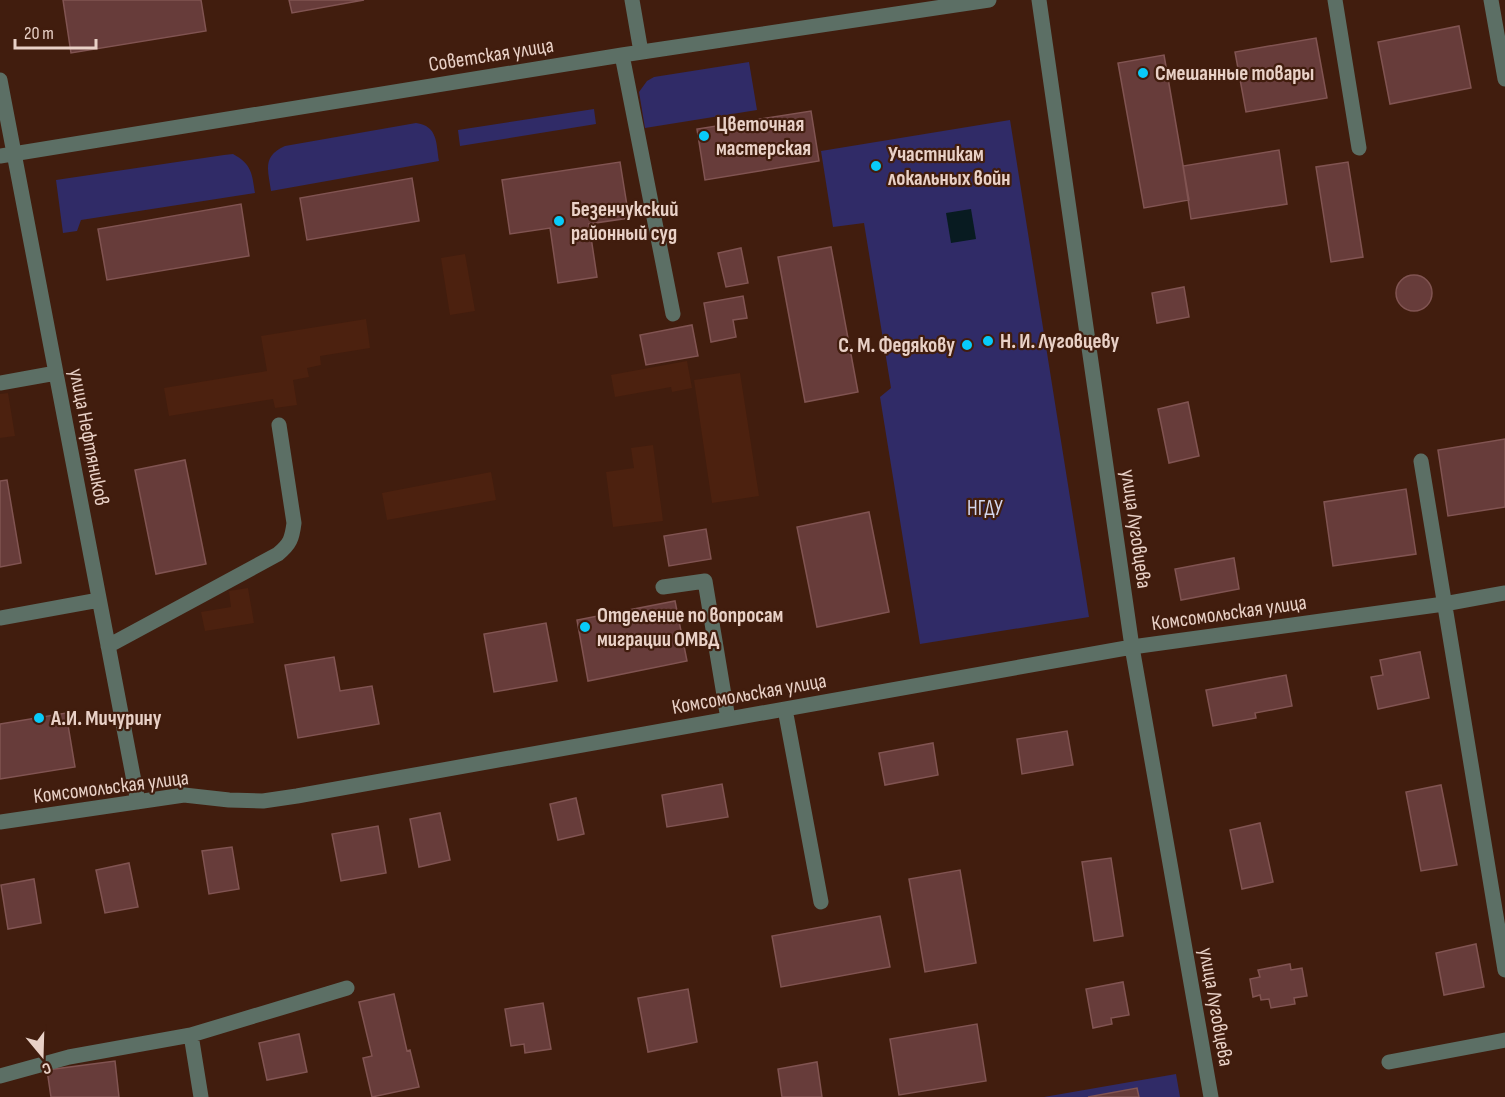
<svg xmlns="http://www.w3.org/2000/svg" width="1505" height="1097" viewBox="0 0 1505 1097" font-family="'Sofia Sans Condensed',sans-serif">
	<rect width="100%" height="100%" fill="#411d0e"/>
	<path fill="#4c210f" d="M465,254L475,311L450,315L441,258Z
		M366,319L370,348L320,356L321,365L307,368L309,377L293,380L297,405L275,408L273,399L169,416L164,388L267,371L261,336Z
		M687,361L692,388L672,392L671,387L615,397L611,375Z
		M740,373L759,496L712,503L694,380Z
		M8,393L15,436L0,438V394Z
		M653,445L663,521L613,527L606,472L634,468L631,448Z
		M491,472L496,500L387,520L382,493Z
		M248,588L254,623L205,631L201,612L231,607L229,591Z"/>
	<path fill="#302b67" d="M749,62L757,110L645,128L639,92L647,81L654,77Z
		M594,109L596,124L460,146L458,130Z
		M1010,120L1089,617L920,644L880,397L891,388L864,223L833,227L821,151Z
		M416,123C438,126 436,143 439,161L271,191C268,170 262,156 285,146Z
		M233,154C252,164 252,174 255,193L81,220L77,231L63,233L56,180L224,155Z
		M1176,1074L1180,1097H1044Z"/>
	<path fill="#081b21" d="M971,209L976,239L951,243L946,213Z"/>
	<path fill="#673c3a" stroke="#815452" stroke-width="1.5" d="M63,0H201L206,31L71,53Z
		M289,0H364L292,13Z
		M1459,26L1471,88L1390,104L1378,42Z
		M1316,38L1327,98L1246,112L1235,52Z
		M1164,55L1189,200L1144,208L1118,63Z
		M811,111L819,161L705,180L697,129Z
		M1279,150L1287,204L1191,219L1183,166Z
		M620,162L629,218L589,224L597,277L558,283L550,228L510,234L502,180Z
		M1348,162L1363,257L1331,262L1316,167Z
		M412,178L419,221L307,240L300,198Z
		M241,204L249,256L107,280L98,229Z
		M831,247L858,392L805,402L778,257Z
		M741,248L748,283L726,287L718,253Z
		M1396 293a18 18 0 1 1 36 0a18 18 0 1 1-36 0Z
		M1184,287L1189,317L1157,323L1152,293Z
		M743,296L747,318L733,320L736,337L711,342L704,303Z
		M692,325L698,356L646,365L640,335Z
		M1188,402L1199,456L1169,463L1158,409Z
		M1505,439V507L1448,516L1438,450Z
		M185,460L206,564L156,574L135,470Z
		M7,480L21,563L0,567V481Z
		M1406,489L1416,554L1333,566L1324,502Z
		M869,512L889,612L817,627L797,527Z
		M706,529L711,559L669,566L664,536Z
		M1234,558L1239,589L1181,600L1175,569Z
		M675,601L687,661L588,681L577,620Z
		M546,623L557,681L494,692L484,634Z
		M1420,652L1429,698L1378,709L1371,677L1383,675L1380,660Z
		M334,657L340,691L372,686L379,724L298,738L285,665Z
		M1286,675L1292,706L1255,713L1256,718L1213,726L1206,690Z
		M66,713L75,767L0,779V724Z
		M1067,731L1073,765L1022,774L1017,739Z
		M933,743L938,775L885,785L879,753Z
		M722,784L728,817L667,827L662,795Z
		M1441,785L1457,865L1421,871L1406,792Z
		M576,798L584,834L558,840L550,804Z
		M440,813L450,860L419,867L410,819Z
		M1260,823L1273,882L1242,889L1230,830Z
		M378,826L386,873L341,881L332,834Z
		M232,847L239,889L209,894L202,851Z
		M1111,858L1123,936L1094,941L1082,862Z
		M129,863L138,907L105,913L96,870Z
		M960,870L976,963L925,972L909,879Z
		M34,879L41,923L8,929L1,885Z
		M880,916L890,967L781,987L772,936Z
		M1476,944L1484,987L1444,995L1436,953Z
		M1290,964L1291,970L1302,968L1307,996L1294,998L1295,1004L1271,1008L1269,999L1261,1000L1260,995L1253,997L1250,979L1260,977L1258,970Z
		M1123,982L1129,1015L1111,1018L1112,1024L1093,1028L1086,989Z
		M688,989L697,1042L648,1052L638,998Z
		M394,994L407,1051L410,1050L419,1087L372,1097L363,1058L372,1056L359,1002Z
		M543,1003L551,1049L525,1053L524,1044L511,1046L505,1009Z
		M977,1024L986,1081L899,1095L890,1039Z
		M299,1034L307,1072L267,1080L259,1043Z
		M115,1061L119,1097H51L47,1070Z
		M817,1062L822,1097H782L778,1069Z
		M1137,1088L1139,1097H1088Z"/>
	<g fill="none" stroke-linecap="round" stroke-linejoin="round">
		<path stroke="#5c6f65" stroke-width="15" d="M632,0L641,52
			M1039,0L1132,647L1211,1097
			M1335,0L1359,148
			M1491,0L1505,79
			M622,55L673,314
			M0,80L138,802
			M0,156L622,55L989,0
			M0,383L56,373
			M1421,461L1505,970
			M663,587L705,581L728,719
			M0,618L99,600
			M108,646L278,554C290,544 292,539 294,523L279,425
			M785,709L821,902
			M0,822L184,795L229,800L263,801L297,796L1132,647L1444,604L1505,593
			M191,1035L201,1097
			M1389,1062L1505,1040
			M0,1076L69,1057L191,1035L347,988"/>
	</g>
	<g fill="#08cbf9" stroke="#411d0e" stroke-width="2">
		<circle cx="1143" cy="73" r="6"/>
		<circle cx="704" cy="136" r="6"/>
		<circle cx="876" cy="166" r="6"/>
		<circle cx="559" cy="221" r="6"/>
		<circle cx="988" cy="341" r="6"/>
		<circle cx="967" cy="345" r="6"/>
		<circle cx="585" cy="627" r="6"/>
		<circle cx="39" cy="718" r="6"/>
	</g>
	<g text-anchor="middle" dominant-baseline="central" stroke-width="4.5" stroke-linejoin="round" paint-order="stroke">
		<g font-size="21" fill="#e9d1c7" stroke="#411d0e">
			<text transform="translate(491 55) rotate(-9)">Советская улица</text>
			<text transform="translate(89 437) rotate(79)">улица Нефтяников</text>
			<text transform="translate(1136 529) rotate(82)">улица Луговцева</text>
			<text transform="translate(1229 613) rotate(-8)">Комсомольская улица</text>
			<text transform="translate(749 694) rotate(-10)">Комсомольская улица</text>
			<text transform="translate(111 787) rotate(-7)">Комсомольская улица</text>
			<text transform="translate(1216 1007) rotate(80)">улица Луговцева</text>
		</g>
		<g font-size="21" font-weight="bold" fill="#e9d1c7" stroke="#411d0e" text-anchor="start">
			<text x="1155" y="73">Смешанные товары</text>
			<text x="716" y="124">Цветочная<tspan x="716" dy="24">мастерская</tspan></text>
			<text x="888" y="154">Участникам<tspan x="888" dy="24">локальных войн</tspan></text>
			<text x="571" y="209">Безенчукский<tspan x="571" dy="24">районный суд</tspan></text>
			<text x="1000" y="341">Н. И. Луговцеву</text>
			<text x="955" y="345" text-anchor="end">С. М. Федякову</text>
			<text x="597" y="615">Отделение по вопросам<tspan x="597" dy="24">миграции ОМВД</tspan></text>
			<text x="51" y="718">А.И. Мичурину</text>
		</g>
		<g font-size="21" fill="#d3d5ed" stroke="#411d0e">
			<text x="985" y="508">НГДУ</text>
		</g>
	</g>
	<g transform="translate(42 1055) rotate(161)" stroke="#411d0e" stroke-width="4.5" paint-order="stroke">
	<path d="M0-4.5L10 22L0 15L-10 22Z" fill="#e9d1c7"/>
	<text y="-9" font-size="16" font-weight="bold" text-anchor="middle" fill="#e9d1c7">С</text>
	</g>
	<path d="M15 39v9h81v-9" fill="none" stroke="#e9d1c7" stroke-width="3"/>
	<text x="24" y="39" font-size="18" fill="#e9d1c7" stroke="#411d0e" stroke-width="4.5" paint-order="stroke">20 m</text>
</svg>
